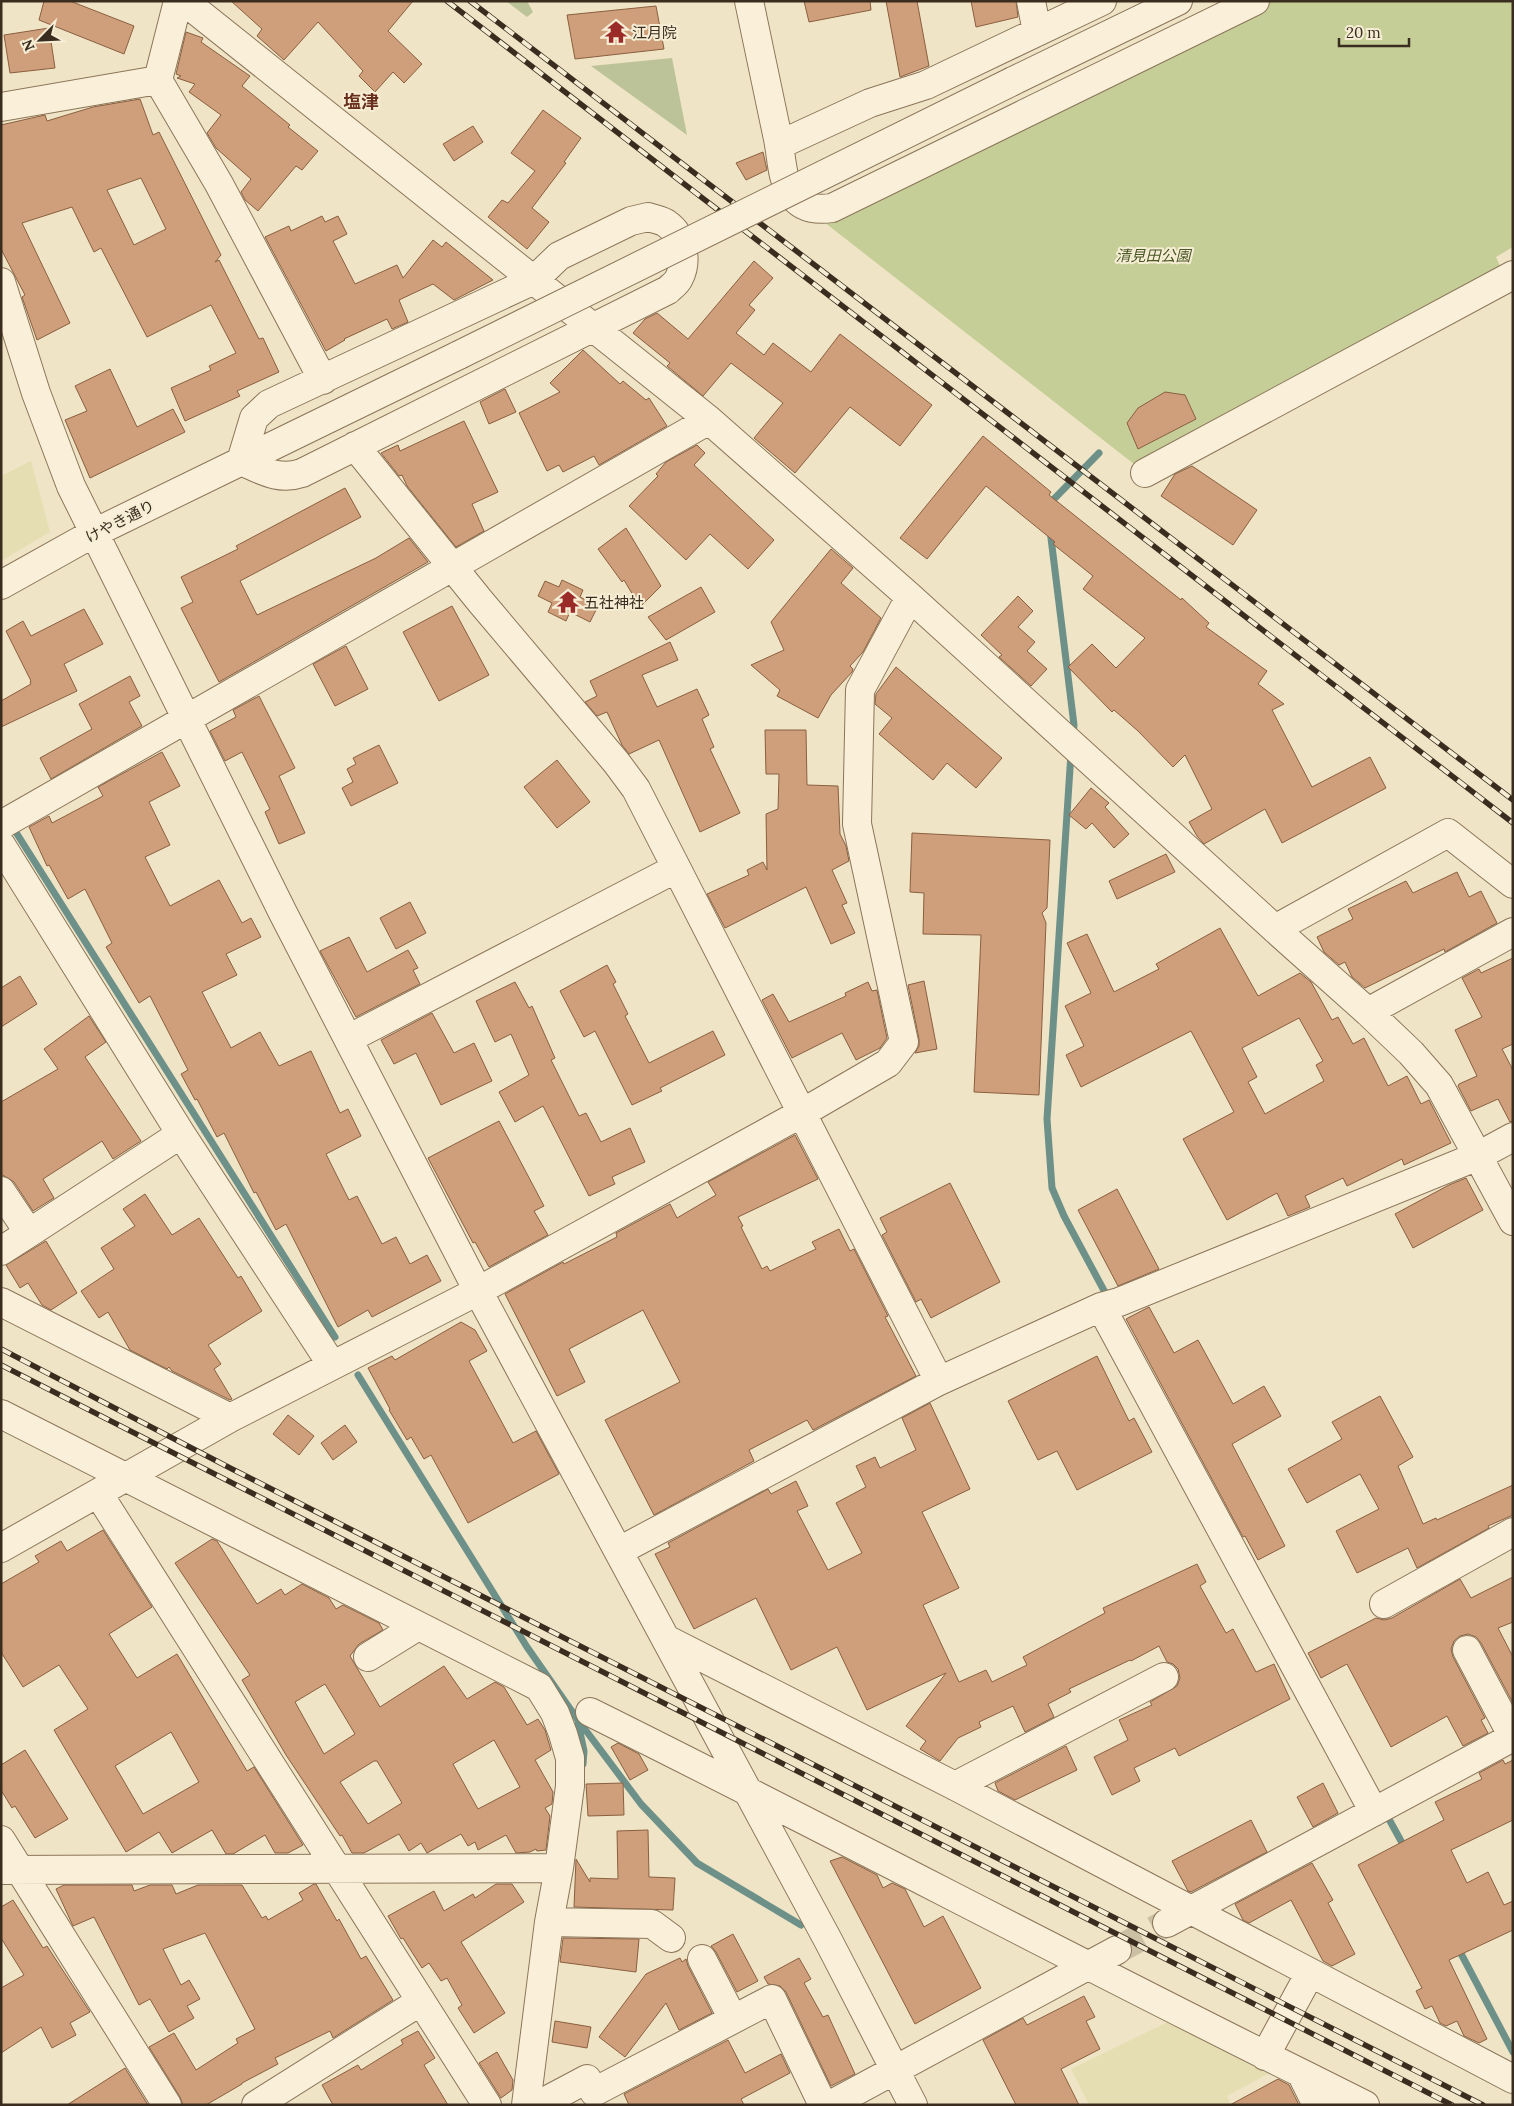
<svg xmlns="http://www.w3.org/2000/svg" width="1514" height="2106" viewBox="0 0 1514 2106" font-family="Lora,'Noto Sans JP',serif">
	<rect width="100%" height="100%" fill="#efe4c5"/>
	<path fill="#e5deb2" d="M31,461L50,532L1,561V476Z
		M1174,2019L1275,2070L1227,2096L1231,2105H1089L1071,2069Z"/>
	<path fill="#c6ce98" d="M1272,1H1513V247L1496,257L1500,266L1134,464L824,222Z"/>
	<path fill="#bcc398" d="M506,1H527L533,12L527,17Z
		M672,58L687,135L591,66Z"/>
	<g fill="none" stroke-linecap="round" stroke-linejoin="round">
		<path stroke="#6d9189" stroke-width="7" d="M1053,507L1054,499L1099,453
			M1050,530L1074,725L1073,735
			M1071,753L1047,1119L1052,1188L1064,1216L1108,1298
			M12,826L335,1337
			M358,1375L527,1647L578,1720L641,1804L697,1863L801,1925
			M578,1723L584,1751L583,1764
			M1385,1812L1406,1850
			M1457,1946L1513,2052"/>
	</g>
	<path fill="#ce9f7a" stroke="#8a5f40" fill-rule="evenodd" d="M44,1H70L134,26L124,54L39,20Z
		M231,1H413L388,31L422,64L404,83L393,72L375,92L359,76L363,71L318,22L284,60L257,36L262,29Z
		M804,1H870L871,10L809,22Z
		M886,1H917L929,66L900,77Z
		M971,1H1016L1018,17L976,27Z
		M656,6L664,49L575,59L567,15Z
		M49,28L55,68L10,73L4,35Z
		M186,32L203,38L201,42L250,76L242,86L290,125L288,127L318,151L302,170L296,166L258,211L245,200L241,192L251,179L216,148L207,133L221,115L189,92L195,84L177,78L181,76L176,74Z
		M140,99L153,135L159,132L221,255L215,262L219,260L259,339L263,338L279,372L237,391L240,396L185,421L171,388L211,370L209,366L236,353L211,305L147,337L101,248L94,252L72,207L22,223L70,323L37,340L22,297L25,295L1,249V125L45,115L47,121L93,107ZM141,178L166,229L134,245L107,190Z
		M543,110L581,138L564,162L566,163L532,208L549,222L527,249L488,217L502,200L508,203L535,171L511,153Z
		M473,126L483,142L454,161L443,144Z
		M763,152L767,170L746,180L736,163Z
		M322,216L325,222L338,216L347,234L333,241L355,284L397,265L403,278L433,240L442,247L446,242L493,280L454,300L433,284L399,300L408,322L392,329L387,319L344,339L345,340L326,351L265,237L289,226L291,231Z
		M754,261L773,278L749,305L755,310L736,333L764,355L773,343L811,372L840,334L932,405L900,446L850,407L795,473L754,438L783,403L731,363L703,396L667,366L670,363L633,333L645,319L657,313L688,339Z
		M583,350L620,384L623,381L646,400L649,398L667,426L599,465L594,456L563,472L559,465L547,471L519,413L560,392L550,383Z
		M110,369L137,427L173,409L185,432L90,478L65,420L87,411L75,386Z
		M505,389L516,412L489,424L480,402Z
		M1165,392L1185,395L1196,419L1138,449L1127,423L1138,408Z
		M464,421L498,492L472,504L484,531L456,547L407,486L402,475L399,476L381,453L398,445L400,451Z
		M983,436L1051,492L1049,495L1181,600L1182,598L1209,623L1206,627L1267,671L1258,684L1284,704L1272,710L1312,787L1370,757L1386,788L1282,843L1265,809L1204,844L1197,836L1189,822L1212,809L1185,755L1173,767L1138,731L1114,710L1112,712L1068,667L1092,644L1116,668L1145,638L1083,589L1093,576L1053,544L1055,542L986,486L927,559L900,538Z
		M697,445L705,453L694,465L774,540L748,569L710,534L686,560L629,506L658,476L656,474L666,462Z
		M1192,466L1257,510L1233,545L1161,496L1175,474Z
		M345,488L361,517L240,581L257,615L376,558L409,538L428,562L219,682L181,608L193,602L181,577L238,549L236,546Z
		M626,528L661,586L640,607L624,580L622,582L598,549Z
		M831,549L853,568L841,583L881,618L863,652L850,666L853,669L852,672L831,695L818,718L777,696L780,690L751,665L784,650L771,622Z
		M562,580L583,590L580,597L598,606L590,622L570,612L566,621L548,612L552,603L538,596L545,581L559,587Z
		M701,587L715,612L666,640L648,617Z
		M1018,596L1033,611L1018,627L1035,642L1027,651L1047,669L1031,686L999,657L1002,655L981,635Z
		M452,606L489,675L439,701L403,632Z
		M84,609L103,644L64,664L77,691L1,727V701L31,684L30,682L31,681L6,631L23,621L31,636Z
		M670,642L678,660L642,675L657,707L697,689L709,715L702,719L714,747L710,749L740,813L700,832L659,740L629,754L622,745L607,712L597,716L585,702L597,696L590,681Z
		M346,646L368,689L335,706L313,664Z
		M896,667L1002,758L976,788L947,763L933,780L879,734L892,718L875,704L876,694Z
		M130,676L140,696L129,702L142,726L51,779L40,758L92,729L79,704Z
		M259,696L295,768L279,776L305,833L279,844L265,812L270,809L242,752L225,761L210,731L236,717L233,710Z
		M765,730H806L807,785L838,786L840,834L846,846L849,861L832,870L847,903L842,905L855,933L831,944L806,887L725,928L707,894L749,875L747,870L763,862L767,870L766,814L778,809L779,774H766Z
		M379,745L398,783L351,806L342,788L353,782L347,769L356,764L353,758Z
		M162,752L180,786L149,802L170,845L145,857L170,906L219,880L242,923L251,918L261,937L226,954L237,975L202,992L231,1048L260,1032L279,1066L311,1051L340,1113L348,1109L361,1136L326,1154L349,1200L357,1196L382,1244L396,1237L410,1264L427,1255L441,1281L372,1317L368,1310L338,1327L286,1224L276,1230L256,1192L254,1193L224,1133L217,1137L197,1099L195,1100L181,1074L188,1070L150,996L139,1003L106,947L112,943L85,889L68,899L49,865L47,866L29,827L49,816L52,823L103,796L98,787Z
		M557,760L590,802L557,828L524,787Z
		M1091,788L1109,803L1105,807L1129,834L1114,848L1092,823L1086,829L1069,815Z
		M912,833L1050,840L1047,908L1042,913L1046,923L1039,1095L974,1092L981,935L923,934L924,893L910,892Z
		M1166,854L1175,872L1117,899L1109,881Z
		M1457,872L1469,897L1481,891L1497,923L1445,952L1444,949L1365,988L1352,977L1345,962L1339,965L1324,952L1317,937L1353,919L1348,909L1406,881L1413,893Z
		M410,902L426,933L396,949L380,918Z
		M1220,928L1258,996L1300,973L1311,982L1332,1020L1338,1017L1353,1044L1364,1038L1388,1086L1407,1076L1421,1104L1429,1100L1451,1143L1404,1165L1402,1159L1347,1186L1343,1178L1305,1196L1310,1207L1288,1216L1277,1193L1227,1220L1183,1139L1234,1112L1191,1031L1081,1087L1066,1055L1084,1046L1065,1006L1091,993L1067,943L1087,934L1114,992L1159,969L1156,964ZM1299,1018L1323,1061L1316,1065L1324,1081L1265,1114L1248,1082L1257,1077L1242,1048Z
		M349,937L367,972L408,950L418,968L413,970L420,984L356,1017L320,951Z
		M1513,958V1044L1502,1049L1513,1070V1121L1510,1122L1498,1099L1471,1111L1458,1086L1459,1084L1477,1076L1455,1030L1482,1017L1462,978L1479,969L1481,973Z
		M607,965L616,982L613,984L628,1014L625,1016L649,1063L713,1031L725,1055L660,1088L662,1091L632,1105L595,1031L584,1037L560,991Z
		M20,976L37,1004L1,1027V988Z
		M924,981L937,1049L915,1053L919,1046V1039L908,985Z
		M515,982L529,1008L532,1006L555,1058L551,1060L579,1116L586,1113L601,1142L630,1128L645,1162L612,1177L615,1184L589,1196L543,1106L515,1122L499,1092L529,1075L511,1034L495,1042L476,1001Z
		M868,982L872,991L877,990L887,1038L880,1048L856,1060L842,1033L792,1058L762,1000L773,994L789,1022L846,996L845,993Z
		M432,1013L454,1053L474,1043L492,1081L441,1105L416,1053L394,1064L381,1040Z
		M89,1016L106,1042L85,1057L141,1141L113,1159L102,1141L43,1179L54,1198L33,1211L14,1182L1,1174V1102L58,1069L44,1049Z
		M499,1121L544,1206L534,1211L548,1235L489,1267L475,1242L473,1243L428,1158Z
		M795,1135L818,1179L738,1217L743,1226L741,1227L762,1269L767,1266L770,1271L816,1249L812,1242L839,1229L850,1251L854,1249L888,1316L885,1317L916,1376L813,1430L807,1420L749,1450L754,1461L654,1515L605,1420L680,1382L643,1310L569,1349L585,1382L557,1396L505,1294L563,1262L564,1264L617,1237L616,1233L670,1204L677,1218L716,1195L708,1182Z
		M1466,1178L1483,1210L1413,1248L1395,1214L1449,1185Z
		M950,1183L1000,1282L931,1318L921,1299L916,1302L882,1235L887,1232L880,1218Z
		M1117,1189L1159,1269L1118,1286L1078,1210Z
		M145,1194L172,1235L199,1218L238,1278L241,1276L262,1311L208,1345L221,1364L214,1369L232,1399L230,1400L172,1371L169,1367L167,1369L130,1350L108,1312L99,1318L81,1291L114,1269L101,1248L135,1226L123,1209Z
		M46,1241L77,1293L51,1310L42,1305L28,1283L20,1288L6,1265Z
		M1149,1307L1174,1353L1198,1340L1233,1404L1264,1386L1281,1416L1232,1444L1285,1546L1258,1560L1245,1536L1243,1537L1126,1319Z
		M461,1322L475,1330L487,1351L469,1361L513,1443L536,1431L559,1474L468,1523L431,1455L424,1459L411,1437L407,1440L389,1410L390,1409L368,1368L392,1356L395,1360Z
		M1097,1356L1129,1421L1134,1418L1152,1452L1077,1490L1057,1451L1038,1460L1008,1401Z
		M1380,1396L1413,1457L1398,1466L1423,1524L1436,1518L1437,1520L1513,1485V1515L1488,1526L1489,1528L1417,1568L1408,1548L1357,1573L1336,1531L1379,1509L1360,1474L1307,1503L1288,1469L1342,1439L1332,1422Z
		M930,1403L970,1489L922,1512L959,1588L923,1605L959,1682L986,1670L992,1682L1027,1665L1023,1657L1105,1613L1103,1608L1197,1564L1206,1582L1200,1586L1226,1633L1233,1629L1256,1672L1274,1664L1290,1699L1179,1756L1175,1748L1134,1768L1140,1781L1112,1795L1094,1757L1128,1740L1119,1720L1152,1705L1150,1702L1177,1686L1180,1678L1178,1669L1173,1664L1167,1662L1159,1646L1131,1661L1130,1660L1069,1689L1071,1692L1048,1704L1054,1717L1025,1732L1013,1706L979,1722L981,1727L958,1738L940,1761L920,1749L926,1741L906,1726L946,1673L867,1710L837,1647L791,1670L756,1598L694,1629L655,1554L670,1547L668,1543L768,1489L771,1494L796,1481L808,1506L797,1511L828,1570L862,1553L836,1503L866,1487L856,1466L875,1457L880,1468L916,1450L902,1418Z
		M288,1415L314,1436L299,1455L273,1434Z
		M345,1425L357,1442L333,1460L321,1443Z
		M103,1530L152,1607L109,1634L137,1678L177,1654L247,1771L254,1767L303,1845L288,1853H275L265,1835L233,1854H226L212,1830L172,1853L159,1832L126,1852L54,1730L88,1709L59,1665L23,1687L1,1652V1584L39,1562L35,1556L61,1541L67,1551ZM171,1732L199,1782L143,1814L115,1766Z
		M212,1539L217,1541L257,1604L281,1589L285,1595L302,1584L329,1598L336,1609L343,1605L379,1623L383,1630L359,1644L350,1656L380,1707L444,1666L467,1699L495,1682L504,1687L527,1725L538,1719L545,1730L551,1750L535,1760L553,1792L552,1804L545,1808L550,1816L546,1850L537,1851L536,1849L530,1852L516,1853L506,1835L478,1850L475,1842L468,1846L461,1834L427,1853L421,1843L409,1851L399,1834L364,1853H352L342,1835L340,1836L286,1755L242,1680L250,1675L175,1563ZM325,1684L355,1734L324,1754L295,1702ZM494,1740L520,1787L478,1809L453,1764ZM374,1761H377L402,1803L368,1824L340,1782Z
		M1513,1577V1622L1498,1628L1513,1657V1703L1481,1643L1476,1637L1468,1634L1460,1636L1454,1641L1451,1649L1453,1657L1485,1718L1481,1720L1488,1733L1463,1746L1447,1716L1391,1747L1347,1664L1321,1678L1308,1653L1376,1618L1384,1620L1392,1618L1460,1579L1471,1598Z
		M618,1743L639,1754L648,1770L630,1780L611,1747Z
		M1066,1746L1077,1770L1015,1800L998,1791L995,1783Z
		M25,1750L68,1819L35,1838L15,1806L12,1808L1,1790V1765Z
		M1503,1760L1505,1764L1513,1760V1820L1451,1850L1467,1883L1488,1872L1504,1905L1513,1901V1930L1449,1960L1487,2039L1479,2043L1464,2036L1457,2021L1446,2026L1440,2023L1432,2006L1425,2009L1416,1991L1422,1988L1358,1865L1444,1820L1435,1802L1482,1779L1479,1773Z
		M623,1783L624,1815L588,1816L586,1784Z
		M1323,1783L1338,1813L1313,1827L1297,1797Z
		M1251,1820L1267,1852L1191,1892L1188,1891L1172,1861Z
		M648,1830L649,1877L675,1878L673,1910L574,1907L576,1859L590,1882V1878L618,1879L617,1831Z
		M842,1857L877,1875L883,1888L892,1883L905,1889L924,1927L943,1916L981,1988L915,2024L830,1861Z
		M1312,1863L1333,1900L1328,1903L1355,1954L1332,1966L1323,1961L1291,1900L1249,1923L1243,1920L1235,1904Z
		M314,1884H316L337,1921L339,1919L361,1959L366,1956L393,2000L333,2038L330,2031L275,2058L278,2064L242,2083V2084L206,2105H183L180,2097L149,2047L174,2033L196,2070L238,2043L236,2039L255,2029L205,1933L163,1949L181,1985L189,1980L200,1999L187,2006L194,2018L169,2032L150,1999L139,2005L94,1917L73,1926L56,1889L64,1885H132L134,1891L150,1885H172L176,1894L198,1885H242L262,1918L266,1916L268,1920L303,1900L299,1893Z
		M496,1884H512L524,1902L461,1942L505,2013L474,2033L458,2008L462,2005L447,1978L441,1981L429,1963L422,1968L403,1938L401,1939L388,1916L434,1891L444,1911L473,1894L475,1898Z
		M13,1900L43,1948L47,1946L90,2012L70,2023L76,2035L52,2048L41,2027L1,2053V1988L24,1975L1,1938V1907Z
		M733,1934L758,1981L737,1992L716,1952L711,1946Z
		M563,1938L639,1939L636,1972L560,1962Z
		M680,1958L682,1962L686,1959L688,1966L712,2013L679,2030L666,2003L625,2057L599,2037L646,1974Z
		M799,1958L811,1979L804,1983L823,2017L828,2015L855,2074L831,2086L786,1992L780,1986L768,1984L764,1977Z
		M1084,1996L1095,2017L1086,2021L1100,2049L1061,2069L1079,2105H1016L983,2040L1023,2018L1027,2025Z
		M555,2021L591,2027L587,2048L552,2042Z
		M418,2031L435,2058L424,2065L448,2105H333L322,2085L358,2065L361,2070L403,2044L401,2040Z
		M728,2040L745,2073L781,2054L790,2073L741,2099L744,2105H629L624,2094Z
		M497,2052L513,2080L512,2090L501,2098L479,2063Z
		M125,2068L148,2105H67Z
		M1278,2079L1289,2085L1299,2105H1230Z"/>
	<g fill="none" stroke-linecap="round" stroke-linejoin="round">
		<path stroke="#cbbfa4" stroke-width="28" stroke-dasharray="28 14" stroke-linecap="butt" d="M1117,1950L1167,1923"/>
		<defs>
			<path id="minor" d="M184,1L709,420L910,597L1275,929L1368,1012L1411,1053L1439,1085L1513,1221
				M749,1C759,47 768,93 778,139C782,158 781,178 792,194C801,209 817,210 832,208L1255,1
				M1031,1L1037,32
				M158,80L178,1
				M1013,81L1178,1
				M1,107L158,80L219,184L323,380
				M779,145L870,103L926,85L1102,1
				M648,217C653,219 662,220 667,224C683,235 688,261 679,278C677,283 672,286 668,290L302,473C278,481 262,470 241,461L254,418L269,404L534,280L559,256L631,221Z
				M1,282L36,393L71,486L283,913L478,1291L829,1942L913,2105
				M355,446L480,601L616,762L636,789L939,1381
				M1145,473L1513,275
				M1,585L94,533L459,355
				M1,825L709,420
				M1,845L181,1134L332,1365
				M1275,929L1448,833L1513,884
				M1368,1012L1513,932
				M348,1039L675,869
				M1,1191L29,1233L181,1134
				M1,1251L29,1233
				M1,1302L230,1418
				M1101,1307L1374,1812
				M1,1414L539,1687L555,1713L563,1734L570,1758V1786L559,1868L549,1922L526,2105
				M98,1493L487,2105
				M1,1548L230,1418L478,1291L802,1113L888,1063L904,1042L857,824L860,690L910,597
				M619,1551L939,1381L1101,1307L1119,1302L1478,1156L1513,1137
				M1384,1604L1513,1532
				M666,1639L955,1786L1513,2079
				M368,1657L418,1626
				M590,1712C828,1830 1063,1955 1301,2073L1317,2105
				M955,1786L1164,1677
				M1,1840L167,2105
				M1,1870L559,1868
				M549,1922L652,1924L671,1938
				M1167,1923L1513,1737L1467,1650
				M702,1959L733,2019
				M1265,2056L1310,1973
				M1301,2073L1365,2105
				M256,2105L421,2001
				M538,2105L587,2079L594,2092L772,1999L823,2105
				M830,2105L1117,1950"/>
		</defs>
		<use href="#minor" stroke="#8b755a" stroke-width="30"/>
		<use href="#minor" stroke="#faf0d9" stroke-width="28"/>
		<defs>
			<path id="rail" d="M447,1L1513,823
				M470,1L1513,800
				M1,1349L232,1469L1483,2105
				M1,1365L1452,2105"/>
		</defs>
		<use href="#rail" stroke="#3a2d1f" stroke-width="5.5"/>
		<use href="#rail" stroke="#f6edd5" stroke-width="4" stroke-dasharray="11" stroke-linecap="butt"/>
		<defs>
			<path id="minor-bridge" d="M459,355L1013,81"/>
		</defs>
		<use href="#minor-bridge" stroke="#8b755a" stroke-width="30" stroke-linecap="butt"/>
		<use href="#minor-bridge" stroke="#faf0d9" stroke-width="28"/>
	</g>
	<defs>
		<symbol id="temple-bare" viewBox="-9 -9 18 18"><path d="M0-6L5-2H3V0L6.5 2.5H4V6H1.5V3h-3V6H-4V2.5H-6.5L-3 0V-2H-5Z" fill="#9b2b29" stroke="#f6edd5" stroke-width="2.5" paint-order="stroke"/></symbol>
	</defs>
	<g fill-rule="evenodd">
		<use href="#temple-bare" x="600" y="16" width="32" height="32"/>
		<use href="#temple-bare" x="552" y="586" width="32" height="32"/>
	</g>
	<g text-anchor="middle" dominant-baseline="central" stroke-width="4" stroke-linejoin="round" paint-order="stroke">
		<g font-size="15" fill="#3a2d1f" stroke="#f6edd5" text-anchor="start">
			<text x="632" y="32">江月院</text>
			<text x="584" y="602">五社神社</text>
		</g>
		<g font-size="15" font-style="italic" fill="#495725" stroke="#f6edd5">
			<text x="1153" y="255">清見田公園</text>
		</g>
		<g font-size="15" fill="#3a2d1f" stroke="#f6edd5">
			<text transform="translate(120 521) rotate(-27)">けやき通り</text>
		</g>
		<g font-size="18" font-weight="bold" fill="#682f1d" stroke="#f6edd5">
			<text x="361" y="101">塩津</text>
		</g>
	</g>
	<rect width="1514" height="2106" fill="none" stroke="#3a2d1f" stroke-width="5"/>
	<g transform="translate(40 40) rotate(246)" stroke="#f6edd5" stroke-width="4" paint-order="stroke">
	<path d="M0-4L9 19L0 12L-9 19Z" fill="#3a2d1f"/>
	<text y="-8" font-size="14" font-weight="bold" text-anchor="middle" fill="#3a2d1f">N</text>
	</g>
	<path d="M1339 38v8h70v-8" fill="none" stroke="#3a2d1f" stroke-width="2.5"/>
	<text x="1346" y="38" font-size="15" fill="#3a2d1f" stroke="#f6edd5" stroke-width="4" paint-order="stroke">20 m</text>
</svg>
